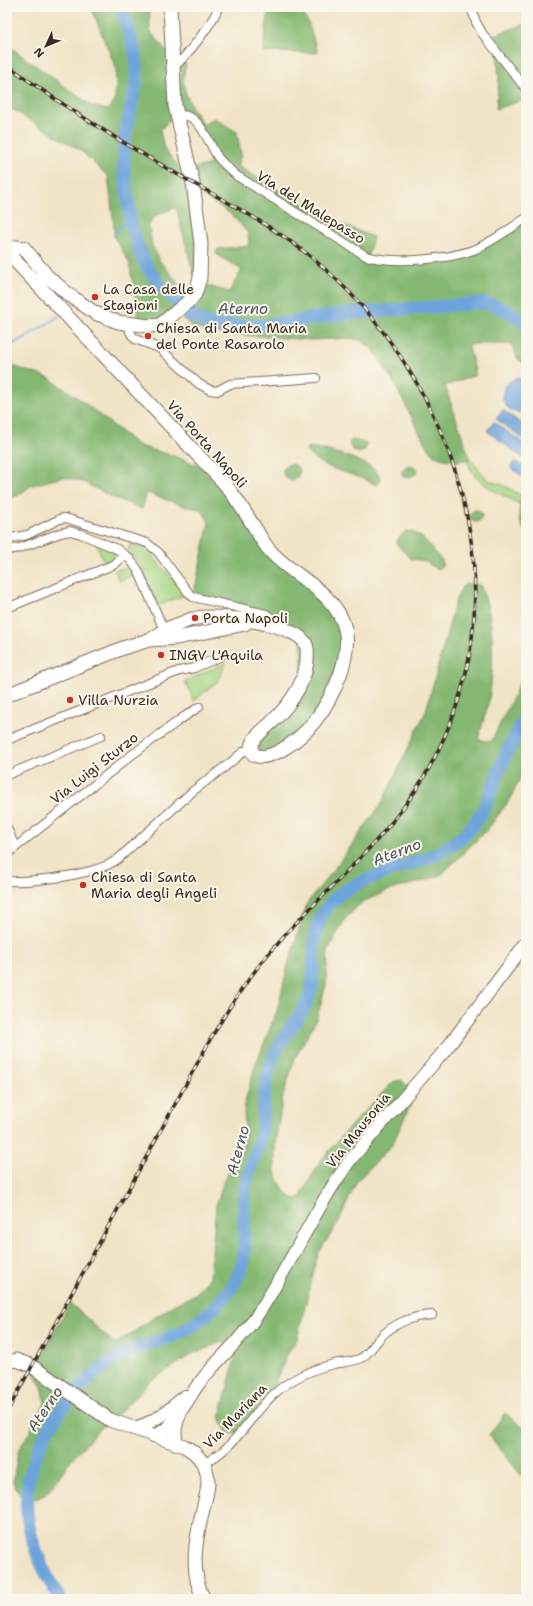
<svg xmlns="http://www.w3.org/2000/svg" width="533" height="1606" viewBox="0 0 533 1606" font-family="'Shantell Sans',sans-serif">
	<rect width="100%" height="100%" fill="#fbf7ec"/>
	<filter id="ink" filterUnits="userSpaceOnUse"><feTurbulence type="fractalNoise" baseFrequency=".025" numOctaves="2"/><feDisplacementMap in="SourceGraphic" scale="8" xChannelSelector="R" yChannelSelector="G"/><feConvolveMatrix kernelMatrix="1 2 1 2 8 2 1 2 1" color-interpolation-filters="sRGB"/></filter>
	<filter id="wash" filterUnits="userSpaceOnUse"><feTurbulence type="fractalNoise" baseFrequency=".012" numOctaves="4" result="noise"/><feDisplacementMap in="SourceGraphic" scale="16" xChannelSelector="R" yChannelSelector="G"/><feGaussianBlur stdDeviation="0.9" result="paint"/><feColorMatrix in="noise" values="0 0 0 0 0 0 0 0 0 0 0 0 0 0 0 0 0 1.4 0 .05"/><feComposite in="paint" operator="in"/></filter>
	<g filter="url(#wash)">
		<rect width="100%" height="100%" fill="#f1e3c6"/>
		<path fill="#a6d785" stroke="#708052" d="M467,459H470L488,480L507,487L522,496L519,504C499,492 473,485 467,459Z
			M96,543L114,552V557L104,563Z
			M130,544L141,548L142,545L150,549L153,552V557L173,580L185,595L157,606L141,567L128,551Z
			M125,568L132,569L136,574L119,581L115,570Z
			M226,663L218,681L194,701L185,681Z"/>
		<path fill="#84b872" stroke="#607148" d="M91,7H149L150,31L168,53L186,65C178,89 191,106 204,125L214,118L237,132L241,155L237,166L334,221L373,237L367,259L451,258L526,221V365L517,358L512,344H468L476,375L445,386L470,459L458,461L443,459L435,456L426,445L393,381L373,349L360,340L353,338L312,340L216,333L192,327L179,315L202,284L229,292L242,270L216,254L218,249L249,246L248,233L233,216L218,205L200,196L195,168L211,164L205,139L193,118L173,117L160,130L164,149L184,173L188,188L196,240L195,279L176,207L155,216L149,225L152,246L159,260L188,295L162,319L139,321L129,262L114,237V226L108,176L81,151L7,106V45L92,106L107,110L115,101L116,69Z
			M269,7H299L308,22L318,53L263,52Z
			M526,24V99L496,109L499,78L497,49L488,37Z
			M7,364L49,378L82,401L139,446L174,456L200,466L221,490L243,519L319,596L337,621L341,640L338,662L327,691L311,717L284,743L260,752L256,746L302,689L301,631C268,606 232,605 194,593L209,522L201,509L185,506L147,493L142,509L112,497L83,482L64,477L32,485L17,496L7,498Z
			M352,440L366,443L367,446L364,451L358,453L351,448L349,443Z
			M310,447C327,450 379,462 381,480L377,485C371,484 368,480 362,478C344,472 323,468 308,453L305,450L307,448Z
			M283 472a8 8 0 1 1 16 0a8 8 0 1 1-16 0Z
			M408,465L414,466L417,469V473C413,476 407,479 402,476V470Z
			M522,496L526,498V533C517,522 518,509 522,496Z
			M470 516a6 6 0 1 1 12 0a6 6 0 1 1-12 0Z
			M406,531C424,532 430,549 442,560L443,565L439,569L435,568L425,561L411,559L400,548L397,544V540Z
			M467,584L480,585C495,618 494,658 490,694C488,709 482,724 478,739L491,742L510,704L526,668V764L511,798L487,830L441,875L424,881L390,890L362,902L345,919L328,950L326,985L316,1020L295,1058L283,1096L275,1144V1172L284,1191L292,1198L299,1199L321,1160L357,1119L393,1082L401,1080L407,1085L412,1095L410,1106L392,1145L357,1181L339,1221L318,1254L297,1339L287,1355L274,1385L262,1405L238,1432L233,1434L226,1431L220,1417L235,1358C234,1350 230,1346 222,1342L194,1353L149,1382L118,1414L99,1429L68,1464L53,1486L46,1494L36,1499L21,1496L13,1482L18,1452L45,1404L43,1389L33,1372L70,1303L115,1344L175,1304L196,1294L210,1277L216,1206L224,1180L240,1156L245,1134L244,1105L255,1066L277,1011L288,965L307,903L333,871L382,803L426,711L456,599L462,587Z
			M505,1413L526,1430V1475H521L489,1435Z"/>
		<path fill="#6ea4dc" stroke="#54677d" d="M516,378L526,380V411C503,419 492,387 516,378Z
			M503,410L526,427V441L496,419Z
			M494,422L526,445V460L487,431Z
			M515,461L526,469V473L523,477L510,467Z"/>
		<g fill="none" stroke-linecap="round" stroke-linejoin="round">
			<path stroke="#6ea4dc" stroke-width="2" d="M114,234L131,216
				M7,347L26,337L59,316"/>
			<path stroke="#6ea4dc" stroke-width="13" d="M121,7L133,44L137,65L136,83L125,135L124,150V171L131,223L139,250L147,267L159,284L188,313L209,325L218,326L270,325L342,314L484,303C501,306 514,313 526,325
				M60,1599C17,1530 13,1474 63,1408C79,1387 96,1369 120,1356C133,1348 148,1345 162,1340C191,1330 219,1310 235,1282C250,1255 242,1224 244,1194C246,1173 256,1156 261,1135C264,1122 262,1109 264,1096C265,1082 269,1067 275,1053C286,1031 304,1015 311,990C317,964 308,934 326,909C354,870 419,872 458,840C488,815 489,792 504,759C511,744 519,729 526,714"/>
		</g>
	</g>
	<g filter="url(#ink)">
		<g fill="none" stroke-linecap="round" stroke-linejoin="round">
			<defs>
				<path id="minor" d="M471,7L476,22L482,33L526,89
					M172,67C183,63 216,18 218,7
					M177,116C200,110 208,144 219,159C225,165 231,171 237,176L366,256C394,264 448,260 476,249C493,241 510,229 526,218
					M129,324L130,332L135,339L159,348L199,384L210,390L217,391L230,384L316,378
					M7,539L27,535L60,519L65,518L147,543L158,552L188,592L193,597L266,614L273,619L276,626
					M7,550L20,548L60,533L70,531L81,534L117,549L129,558L138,570L166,635
					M7,608L115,564L125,555
					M7,740L179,671L194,668L220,657
					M7,775L101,736
					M7,828L15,847
					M7,854L133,754L181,719L199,707
					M7,881C34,882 99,875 119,858L193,791L230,763L244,751L251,749
					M203,1463C234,1451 250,1415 275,1393C291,1379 313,1369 334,1364C343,1362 354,1362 361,1358C369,1354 374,1344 380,1338C393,1323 413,1316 432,1315"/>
				<path id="secondary" d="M131,1428C151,1426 170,1409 185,1396
					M154,1436C172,1430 187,1401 197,1386C215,1362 239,1342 256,1317C290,1266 315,1208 351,1159L447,1048L526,943
					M178,1444C173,1435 176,1424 180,1414"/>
				<path id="primary" d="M7,252L224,483C236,497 245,513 255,528C260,537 265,546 272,553C288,570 310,581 326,597C336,607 344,620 346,634C350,665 328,708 307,730C296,741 271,762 254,755L251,749C251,738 264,730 271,723C291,704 310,678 307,648C304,623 218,614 197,618
					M8,253L16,247L24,248L47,276L68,294L95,313L118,322L150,326L160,325L190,300L195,294L200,278L201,244L193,183L175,106L170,7
					M153,638L169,628L192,619
					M7,695L123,648L149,640L177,638L245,624
					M7,1362L16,1360L30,1365L110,1420L184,1446C198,1453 208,1466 208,1482C208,1491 205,1500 203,1509C196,1538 189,1572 204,1599"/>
			</defs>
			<use href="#minor" stroke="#7b6b59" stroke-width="10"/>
			<use href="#secondary" stroke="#7b6b59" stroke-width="14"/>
			<use href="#primary" stroke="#7b6b59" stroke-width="15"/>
			<use href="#minor" stroke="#fff" stroke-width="8"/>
			<use href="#secondary" stroke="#fff" stroke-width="12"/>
			<use href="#primary" stroke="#fff" stroke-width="13"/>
			<defs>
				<path id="rail" d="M7,65C65,108 129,147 191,182C233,205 274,227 311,257C420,345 490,498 472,638C466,687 449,734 424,777C390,834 339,878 293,926C260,960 234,998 210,1040L7,1412"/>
			</defs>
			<use href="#rail" stroke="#3b2a1e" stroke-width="3.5"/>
			<use href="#rail" stroke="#fbf7ec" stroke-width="2" stroke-dasharray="6" stroke-linecap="butt"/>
		</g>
	</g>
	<g fill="#c8321e" stroke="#fbf7ec" stroke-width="1.5">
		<circle cx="95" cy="297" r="4"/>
		<circle cx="148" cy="336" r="4"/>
		<circle cx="195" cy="618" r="4"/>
		<circle cx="161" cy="655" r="4"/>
		<circle cx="70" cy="700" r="4"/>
		<circle cx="83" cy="885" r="4"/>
	</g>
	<g text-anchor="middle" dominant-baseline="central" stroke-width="4" stroke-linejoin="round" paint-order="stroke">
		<g font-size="14" fill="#3b2a1e" stroke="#fbf7ec">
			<text transform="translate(311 207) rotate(32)">Via del Malepasso</text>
			<text transform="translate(207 444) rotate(48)">Via Porta Napoli</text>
			<text transform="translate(94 768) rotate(-38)">Via Luigi Sturzo</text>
			<text transform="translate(358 1130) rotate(-51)">Via Mausonia</text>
			<text transform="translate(235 1416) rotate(-46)">Via Mariana</text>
		</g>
		<g font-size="14" fill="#3b2a1e" stroke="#fbf7ec" text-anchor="start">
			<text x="103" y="289">La Casa delle<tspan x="103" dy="16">Stagioni</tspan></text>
			<text x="156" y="328">Chiesa di Santa Maria<tspan x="156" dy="16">del Ponte Rasarolo</tspan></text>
			<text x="203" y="618">Porta Napoli</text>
			<text x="169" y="655">INGV L'Aquila</text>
			<text x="78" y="700">Villa Nurzia</text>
			<text x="91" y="877">Chiesa di Santa<tspan x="91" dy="16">Maria degli Angeli</tspan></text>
		</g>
		<g font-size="15" font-style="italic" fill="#4d5560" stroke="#fbf7ec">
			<text x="243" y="309">Aterno</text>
			<text transform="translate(397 852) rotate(-21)">Aterno</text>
			<text transform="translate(238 1150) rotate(-75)">Aterno</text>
			<text transform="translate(45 1409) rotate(-56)">Aterno</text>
		</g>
	</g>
	<rect width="533" height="1606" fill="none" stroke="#fbf7ec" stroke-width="24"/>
	<g transform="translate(46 46) rotate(226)" stroke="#fbf7ec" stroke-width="3" paint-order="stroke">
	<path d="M0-3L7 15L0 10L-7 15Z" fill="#3b2a1e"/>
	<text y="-6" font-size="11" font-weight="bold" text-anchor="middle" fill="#3b2a1e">N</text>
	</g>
</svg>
